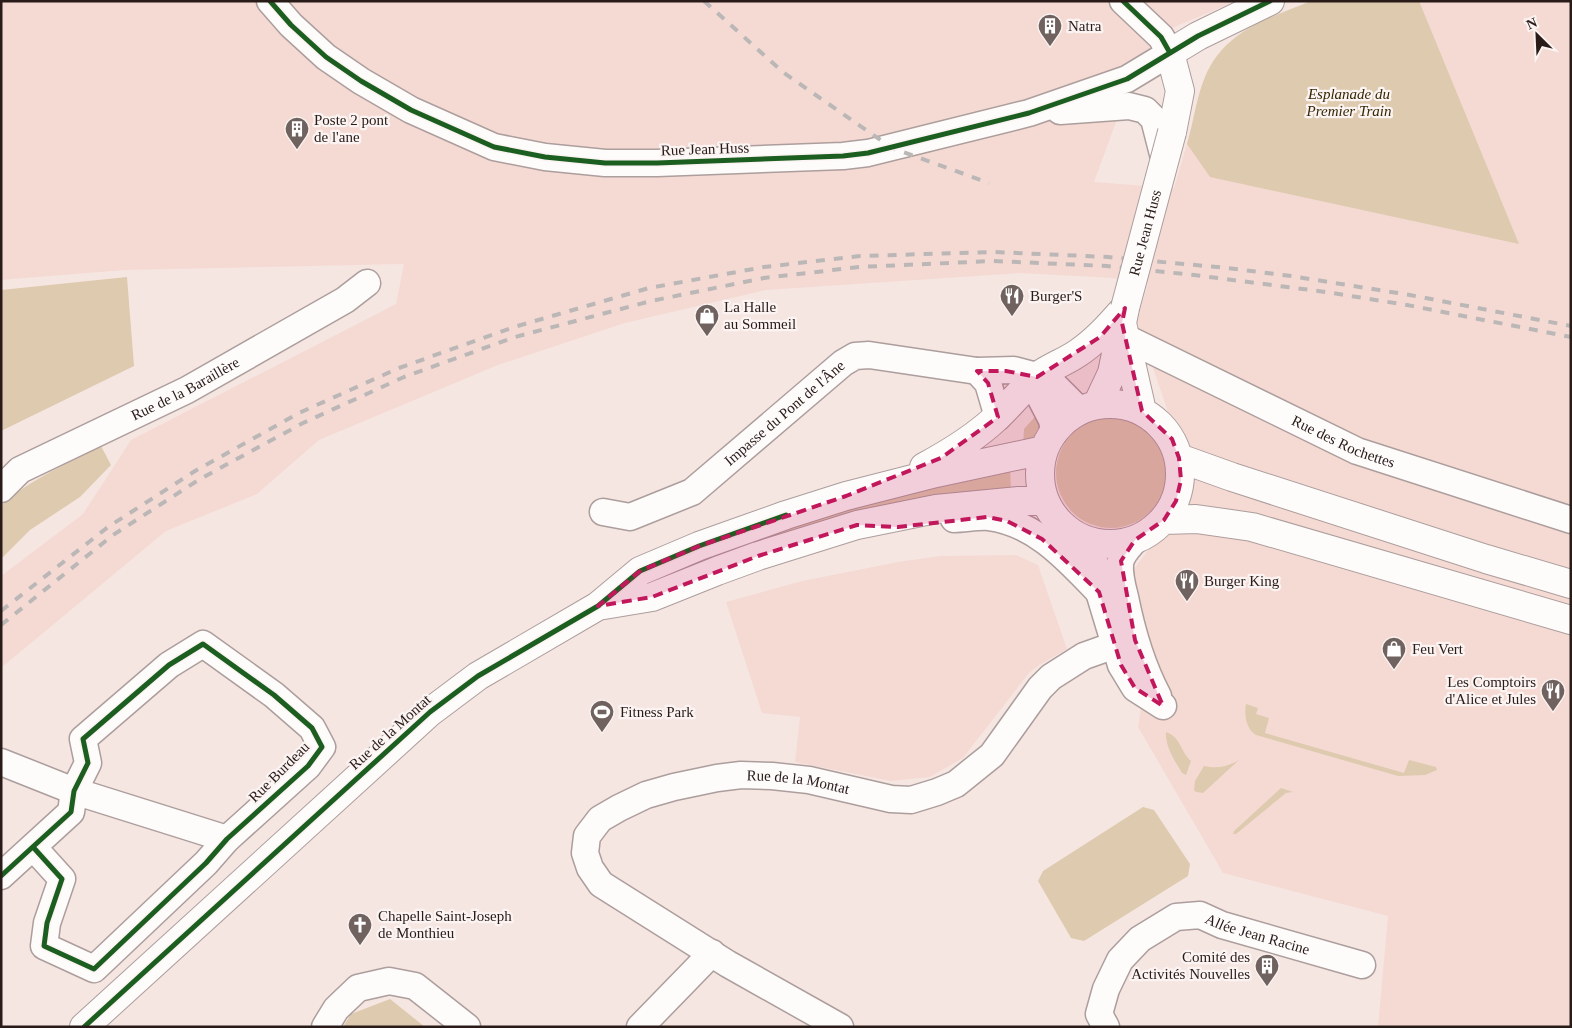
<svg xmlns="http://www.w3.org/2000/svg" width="1572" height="1028" viewBox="0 0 1572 1028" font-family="'Times New Roman',serif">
	<rect width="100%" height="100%" fill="#f6e6e2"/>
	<path fill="#f5dad4" d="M1,1H1236L1172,28L1140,57L1094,182L1174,188L1189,137L1322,1H1571V1027H1378L1388,916L1223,873L1138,727L1141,708L1117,675L1109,603L1194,488L1137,321L1148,283L1112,278L1020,273L766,290L625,323L498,365L319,440L257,494L166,531L1,668V576L83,514L131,440L396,304L404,264L125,270L1,280Z
		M1016,555L1038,565L1067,649L1039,665L1029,673L963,758L930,777L891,781L795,762L800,717L762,713L726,602L802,581L898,562L940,556Z"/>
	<path fill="#decaae" d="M1311,1H1419L1519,244L1210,177L1187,144C1193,124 1197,95 1205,77C1225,30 1268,19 1311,1Z
		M127,277L134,366L1,431V290Z
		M1040,411C1042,432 1043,436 1023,446L1024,429Z
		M1056 473a55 55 0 1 1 110 0a55 55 0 1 1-110 0Z
		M101,446L111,465L80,497L30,530L1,559V506C30,479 67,464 101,446Z
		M1010,467L1011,490L646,585L645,580L827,511Z
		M1246,704L1258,708L1256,714L1269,718L1265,733L1404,773L1409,760L1436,767L1437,770L1425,775L1398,776L1256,735C1246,729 1244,715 1246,704Z
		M1166,732C1182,738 1179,750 1191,761L1186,775L1182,773C1175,761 1165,747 1166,732Z
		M1239,760L1203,793L1196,792L1194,790L1195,781L1204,766C1217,769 1227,767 1239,760Z
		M1281,788L1293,792L1286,793L1236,834H1233L1234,831Z
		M1143,807L1154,810L1190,864L1188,876L1084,941L1071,938L1038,881L1043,871Z
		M390,999L425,1027H343L351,1014Z"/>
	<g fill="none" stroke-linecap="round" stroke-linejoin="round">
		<defs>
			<g id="minor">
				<path d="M270,1L291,25L326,57L361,81L411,110L494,147L545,157L605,163H657L843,156L868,153L1029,113L1127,79L1170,53L1161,37L1123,1"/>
				<path d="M1060,111L1129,106L1145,110L1154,119L1164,158"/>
				<path id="s1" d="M1126,338L1357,451L1571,520"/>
				<path d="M977,371L988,383L998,417"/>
				<path d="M1037,377L1038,393L1052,420L1054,433"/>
				<path id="s2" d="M1,489L20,470L187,390L345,300L367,283"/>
				<path id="s3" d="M603,512L630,517L692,492L843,363L855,356L869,355L977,371L1014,370L1029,374L1049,380L1080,411"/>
				<path d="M954,519C965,519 978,516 989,517C1036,523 1068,560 1099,592"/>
				<path d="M1081,538L1093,558L1097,569L1099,592L1121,665L1135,688L1163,706"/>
				<path d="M1135,540C1129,547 1122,553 1120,563C1119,574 1122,586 1125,597C1132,632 1141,664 1158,696"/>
				<path d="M1,762L74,791L227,839"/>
				<path d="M1,876L71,812L74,791L88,763L83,739L169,665L203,644L274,695L312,728L322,747L308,766L227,839L206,863L94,969L44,946L47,923L62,879L33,847"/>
				<path d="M325,1027L336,1009L358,988L389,981L415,986L467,1027"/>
				<path d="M640,1027L712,953"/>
				<path id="s4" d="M840,1027L728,964L601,884L590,868L585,853L587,836L600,819L619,808L646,795L674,787L717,778L741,775L772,776L809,780L891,799L911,800L937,792L956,784L992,755L1040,688L1051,677L1084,656L1115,645"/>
				<path id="s5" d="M1106,1027L1099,1014L1106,989L1120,960L1140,939L1176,917L1200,915L1222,925L1362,965"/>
			</g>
			<path id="major" d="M1172,132L1180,91L1170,53L1198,36L1270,1
				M1125,308L1122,323L1142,411
				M1040 474a70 70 0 1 1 140 0a70 70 0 1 1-140 0Z
				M1097,405L1112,373L1120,334
				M1179,458L1232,477L1486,559L1571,584
				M924,467C950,453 975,438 997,417C1011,404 1023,388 1038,376C1050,367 1065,362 1078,353C1096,341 1110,325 1125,308
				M1164,520L1196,519L1252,527L1571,620
				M598,606L652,597L717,571L758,556L857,525L936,509L1019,501H1045
				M84,1027L430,712L478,676L598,606L640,571L699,546L786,515L846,496L936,473L1044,450"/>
		</defs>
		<use href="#minor" stroke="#ac9e9c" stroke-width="29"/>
		<use href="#major" stroke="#ac9e9c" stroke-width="30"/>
		<use href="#minor" stroke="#fefbfb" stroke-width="26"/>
		<use href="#major" stroke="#fefbfb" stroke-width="28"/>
		<path stroke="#bbb7b6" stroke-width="4" stroke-dasharray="9 9" stroke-linecap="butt" d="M704,1L784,73L892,148L989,183
			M1,611L108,527L195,471L299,413L399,368L514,327L649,288L764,267L860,256L994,252L1108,257L1227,268L1291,276L1410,295L1571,326
			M1,625L113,535L200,479L303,423L404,377L515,337L651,301L764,278L859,267L993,261L1107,266L1194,275L1326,292L1407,305L1571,337"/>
		<defs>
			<g id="major-bridge">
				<path id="s6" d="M1125,308L1172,132"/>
			</g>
		</defs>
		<use href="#major-bridge" stroke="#ac9e9c" stroke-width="30" stroke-linecap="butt"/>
		<use href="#major-bridge" stroke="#fefbfb" stroke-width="28"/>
		<defs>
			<path id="cycleway" d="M270,1L291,25L326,57L361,81L411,110L494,147L545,157L605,163H657L843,156L868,153L1029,113L1127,79L1198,36L1270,1
				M1123,1L1161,37L1170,53
				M1,876L71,812L74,791L88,763L83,739L169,665L203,644L274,695L312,728L322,747L308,766L227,839L206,863L94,969L44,946L47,923L62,879L33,847
				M84,1027L430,712L478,676L598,606L640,571L699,546L786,515"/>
		</defs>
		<use href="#cycleway" stroke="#fbf4f2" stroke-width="8"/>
		<use href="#cycleway" stroke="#1b5e20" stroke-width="5"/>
	</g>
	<path fill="#c2185b" fill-opacity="0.2" stroke="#c2185b" stroke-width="4" stroke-dasharray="10 6" stroke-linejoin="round" d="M1125,308L1122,323L1142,411L1172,439L1179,458L1181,480L1176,501L1164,520L1135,540L1121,561L1135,640L1163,706L1135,688L1121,665L1099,592L1042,539L1007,521L987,517L898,527L857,525L758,556L652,597L598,606L640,571L699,546L846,496L941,458L998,417L988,383L977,371H1006L1037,377L1100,337Z"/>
	<defs>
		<symbol id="building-pin" viewBox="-11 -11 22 30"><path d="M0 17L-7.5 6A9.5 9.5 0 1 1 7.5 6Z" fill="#70625f" stroke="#fbf4f2"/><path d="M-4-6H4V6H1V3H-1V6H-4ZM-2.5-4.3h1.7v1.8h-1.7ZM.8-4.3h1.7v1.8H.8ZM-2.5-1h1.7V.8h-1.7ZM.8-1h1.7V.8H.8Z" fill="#fff"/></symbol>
		<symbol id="restaurant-pin" viewBox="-11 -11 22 30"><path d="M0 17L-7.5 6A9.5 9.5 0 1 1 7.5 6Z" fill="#70625f" stroke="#fbf4f2"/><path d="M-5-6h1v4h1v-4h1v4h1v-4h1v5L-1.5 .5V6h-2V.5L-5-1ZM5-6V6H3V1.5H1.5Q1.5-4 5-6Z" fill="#fff"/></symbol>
		<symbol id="shop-pin" viewBox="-11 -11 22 30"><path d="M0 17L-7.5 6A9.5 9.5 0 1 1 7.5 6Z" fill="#70625f" stroke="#fbf4f2"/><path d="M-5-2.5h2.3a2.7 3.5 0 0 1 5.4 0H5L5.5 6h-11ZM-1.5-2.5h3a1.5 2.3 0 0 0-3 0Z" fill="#fff"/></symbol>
		<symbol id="stadium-pin" viewBox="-11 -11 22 30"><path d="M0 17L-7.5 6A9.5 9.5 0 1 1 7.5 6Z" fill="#70625f" stroke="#fbf4f2"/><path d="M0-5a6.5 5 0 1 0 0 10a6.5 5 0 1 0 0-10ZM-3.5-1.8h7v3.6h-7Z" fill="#fff"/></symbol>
		<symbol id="church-pin" viewBox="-11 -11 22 30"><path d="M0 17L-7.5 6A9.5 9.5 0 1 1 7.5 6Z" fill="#70625f" stroke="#fbf4f2"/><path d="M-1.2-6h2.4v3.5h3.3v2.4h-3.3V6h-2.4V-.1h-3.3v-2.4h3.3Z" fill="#fff"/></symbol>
	</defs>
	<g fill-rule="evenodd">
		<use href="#building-pin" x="1036" y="12" width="28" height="38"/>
		<use href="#building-pin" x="283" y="115" width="28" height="38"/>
		<use href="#restaurant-pin" x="998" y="282" width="28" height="38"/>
		<use href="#shop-pin" x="693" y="302" width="28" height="38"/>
		<use href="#restaurant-pin" x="1173" y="567" width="28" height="38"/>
		<use href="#shop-pin" x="1380" y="635" width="28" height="38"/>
		<use href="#restaurant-pin" x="1539" y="677" width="28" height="38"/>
		<use href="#stadium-pin" x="588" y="698" width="28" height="38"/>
		<use href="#church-pin" x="346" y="911" width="28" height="38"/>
		<use href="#building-pin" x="1253" y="952" width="28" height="38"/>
	</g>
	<g text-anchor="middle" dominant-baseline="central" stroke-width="4.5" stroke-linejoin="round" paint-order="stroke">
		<g font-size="15" fill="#281b18" stroke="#fbf4f2" text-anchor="start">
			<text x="1068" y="26">Natra</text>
			<text x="314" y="120">Poste 2 pont<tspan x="314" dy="17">de l'ane</tspan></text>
			<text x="1030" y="296">Burger'S</text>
			<text x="724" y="307">La Halle<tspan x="724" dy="17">au Sommeil</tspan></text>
			<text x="1204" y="581">Burger King</text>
			<text x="1412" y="649">Feu Vert</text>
			<text x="1536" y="682" text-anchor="end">Les Comptoirs<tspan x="1536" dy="17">d'Alice et Jules</tspan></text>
			<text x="620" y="712">Fitness Park</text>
			<text x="378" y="916">Chapelle Saint-Joseph<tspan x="378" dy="17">de Monthieu</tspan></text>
			<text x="1250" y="957" text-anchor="end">Comité des<tspan x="1250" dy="17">Activités Nouvelles</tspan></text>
		</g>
		<g font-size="15" font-style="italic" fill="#352704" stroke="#fbf4f2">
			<text x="1349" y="94">Esplanade du<tspan x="1349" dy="17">Premier Train</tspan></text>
		</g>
		<g font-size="15" fill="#281b18" stroke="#fbf4f2">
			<text transform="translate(705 149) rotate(-2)">Rue Jean Huss</text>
			<text stroke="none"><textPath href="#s6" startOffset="78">Rue Jean Huss</textPath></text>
			<text stroke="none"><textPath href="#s2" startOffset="211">Rue de la Baraillère</textPath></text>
			<text stroke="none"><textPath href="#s3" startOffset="216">Impasse du Pont de l'Âne</textPath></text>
			<text stroke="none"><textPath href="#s1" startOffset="241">Rue des Rochettes</textPath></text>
			<text transform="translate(390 732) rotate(-42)">Rue de la Montat</text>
			<text transform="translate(279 772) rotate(-45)">Rue Burdeau</text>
			<text stroke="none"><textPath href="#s4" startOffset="559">Rue de la Montat</textPath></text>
			<text stroke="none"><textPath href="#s5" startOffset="229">Allée Jean Racine</textPath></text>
		</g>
	</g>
	<rect width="1572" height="1028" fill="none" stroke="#281b18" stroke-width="5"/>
	<g transform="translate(1537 35) rotate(336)" stroke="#fbf4f2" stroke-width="4" paint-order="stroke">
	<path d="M0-4L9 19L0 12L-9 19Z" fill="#281b18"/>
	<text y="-8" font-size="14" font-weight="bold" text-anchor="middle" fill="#281b18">N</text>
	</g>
</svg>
